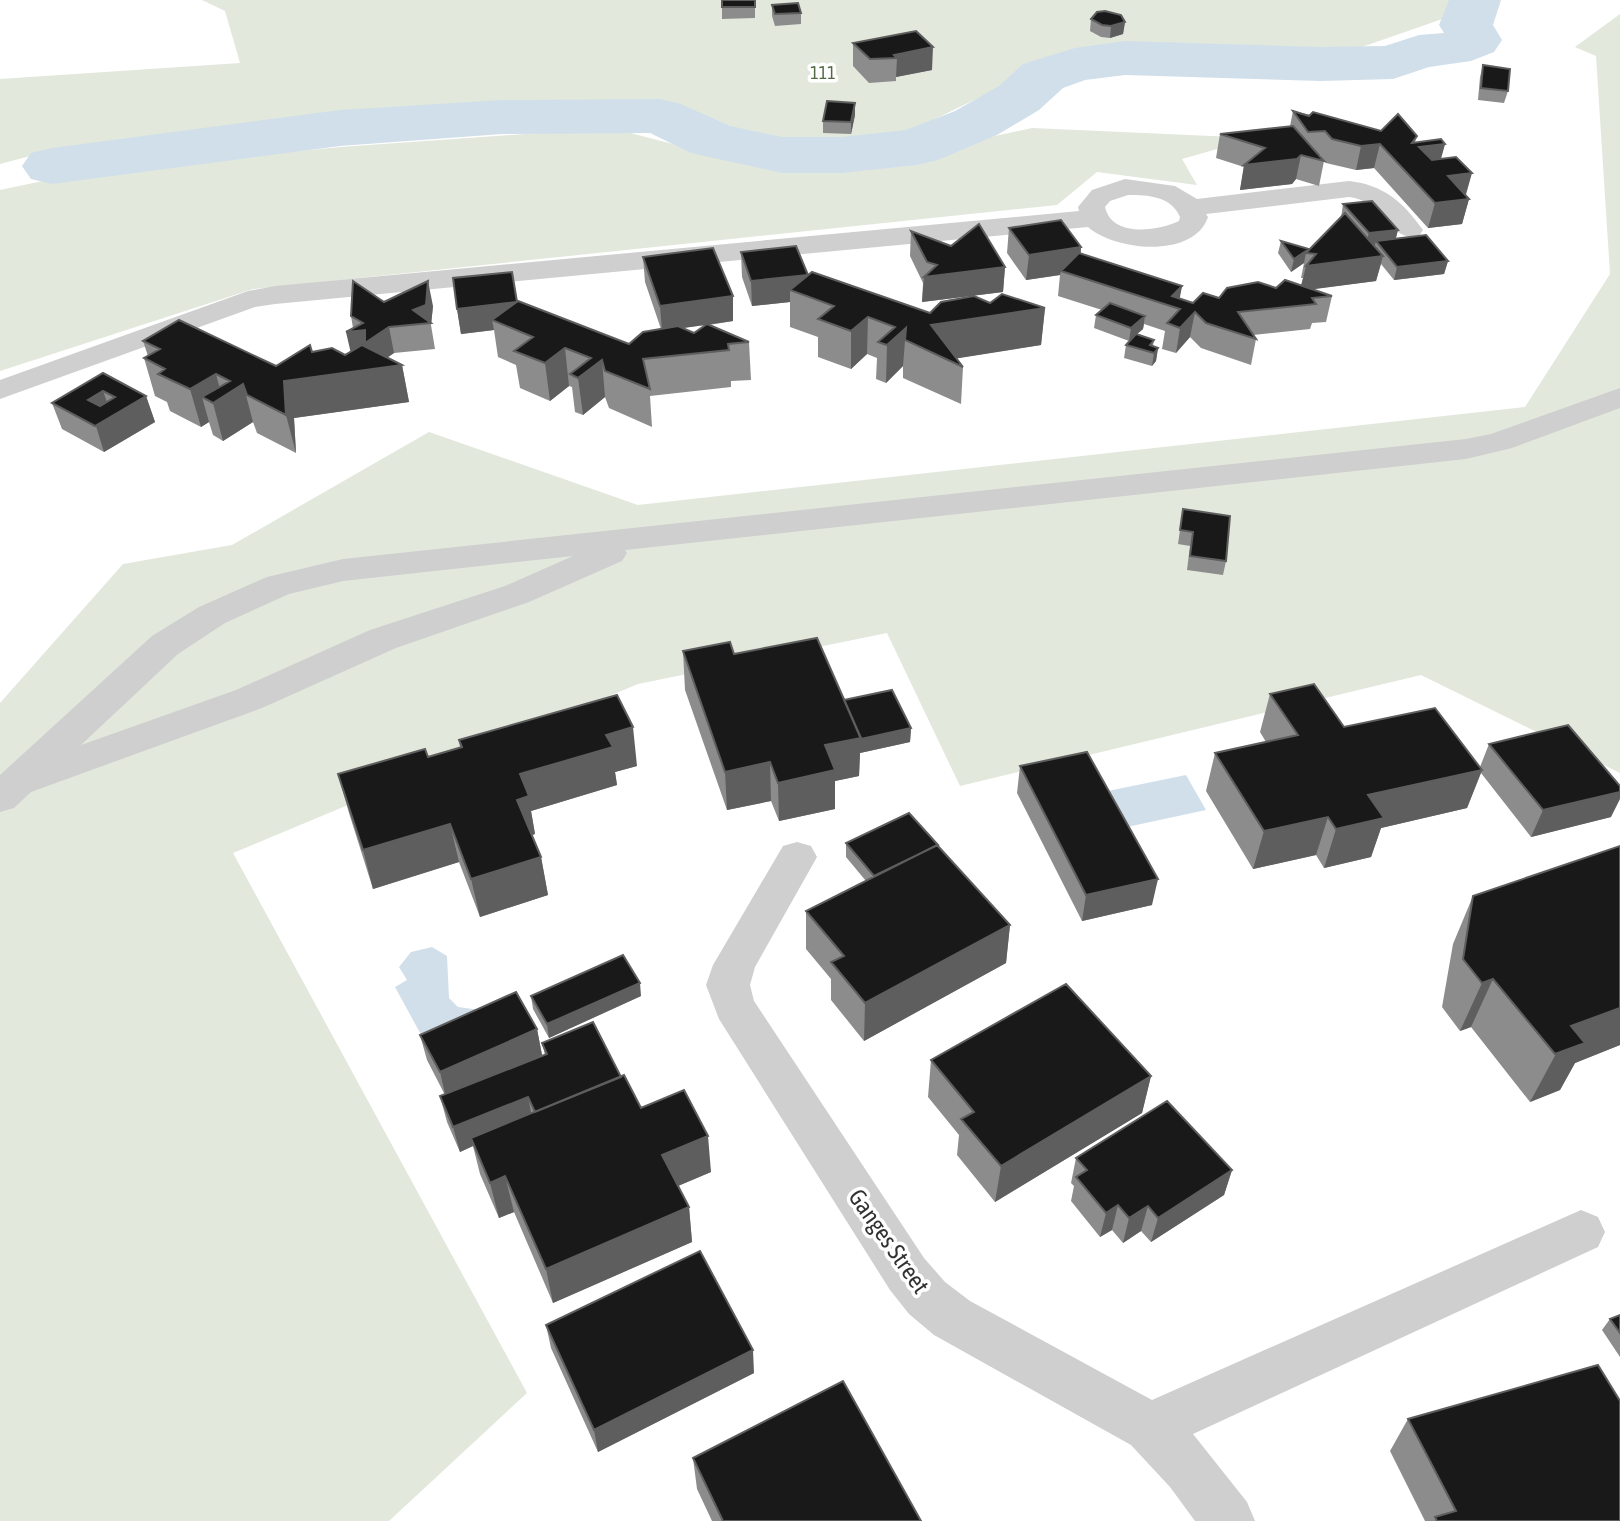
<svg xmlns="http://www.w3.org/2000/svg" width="1620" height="1521" viewBox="0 0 1620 1521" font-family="'Asap Condensed',sans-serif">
	<rect width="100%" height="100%" fill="#fff"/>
	<path fill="#e2e8dc" d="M202,0H1497L1359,48L1243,47L1067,55L908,132L824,146L757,137L660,99L332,117L53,150L0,164V79L240,63L225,11Z
		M1620,14V773L1421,675L960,786L887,633L638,684L233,853L527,1393L389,1521H0V703L123,564L232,545L429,432L638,505L1525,407L1610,274L1596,56L1575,47Z
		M611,128L700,151L844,169L1032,128L1256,138L1182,159L1197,185L1097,172L1057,205L253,289L0,371V190L95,170L341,147Z"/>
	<path fill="#d1dfea" d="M1186,775L1206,810L1127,827L1108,791Z
		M432,947L447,956L449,998L458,1007L480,1010L431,1053L395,987L407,980L399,967L411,952Z"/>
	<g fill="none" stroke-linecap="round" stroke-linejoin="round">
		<path fill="#d1dfea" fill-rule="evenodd" d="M1449,0H1501L1493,25L1502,40L1494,52L1471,61L1429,67L1393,79L1321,81L1125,75L1085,80L1063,88L1039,110L997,135L938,160L917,165L841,173H782L691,153L650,133L502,134L340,146L52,184L31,179L22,166L31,153L52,148L340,110L502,100L660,99L681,104L730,126L782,137H841L906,130L955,111L999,86L1023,64L1075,48L1125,41L1321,47L1385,46L1419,35L1444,33L1439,25Z"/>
		<path fill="#cfcfcf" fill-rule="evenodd" d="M1125,179L1175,186L1197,199L1349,181C1384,185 1403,202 1423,230L1419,236C1389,243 1385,201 1349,197L1206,214L1208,217C1194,259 1115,251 1088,227L275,304L255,307L0,399V380L248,291L275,286L1079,211L1078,207L1092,190ZM1128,195C1148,195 1171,196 1180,217L1179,221C1158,231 1112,238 1105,207L1110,201Z
			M1620,388V408L1512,448L1466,459L625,550L627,553L622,561L529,602L396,648L262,708L31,792L14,808L0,812V775L152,636L199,607L267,577L343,559L1466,439L1491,434ZM573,556L505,586L370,630L236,690L81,745L178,654L225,623L289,594L343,581Z
			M797,842L811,846L817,857L755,967L750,985L754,1001L924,1258L945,1282L970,1301L1152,1400L1581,1210L1598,1217L1605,1232L1598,1247L1193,1434L1247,1502L1255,1521H1195L1170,1487L1131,1445L934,1335L909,1314L890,1290L719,1019L706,985L713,965L783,846Z"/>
	</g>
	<path fill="#8c8c8c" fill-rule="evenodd" d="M722,0H755V18L722,19Z
		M772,5L801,13V24L775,26L772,16Z
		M1091,19L1125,22L1123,34L1110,38L1101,37L1090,31Z
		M916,31L932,70L896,77V81L869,83L853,66V43Z
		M1483,65L1508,91L1504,103L1478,100L1480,77Z
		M855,103V115L851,134L823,133V121Z
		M1293,111L1381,131L1417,136L1415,142L1445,144L1441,159L1469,199L1462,224L1428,228L1374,168L1356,170L1326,163L1320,155H1319L1324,161L1319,186L1296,179L1292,184L1240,190L1244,167L1216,158L1220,134L1290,126Z
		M1343,204L1398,230L1395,239L1448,261L1444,274L1394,280L1381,264L1376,281L1312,289L1332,296L1326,322L1312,323L1310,329L1253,335L1256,339L1251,365L1201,348L1190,337L1176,353L1162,349L1165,331L1144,324L1143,329L1137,334L1154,340L1153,346L1158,348L1156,361L1152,366L1124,358L1126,345L1129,341L1094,328L1096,315L1102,310L1058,296L1060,275L1026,280L1007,253L1009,228L1081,247V254L1182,286L1179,298L1193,303L1276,288L1301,285L1303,278H1301L1304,263L1291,272L1278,253L1281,241L1308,251L1341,218Z
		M911,231L1005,267L1003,292L922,302L923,283L910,256Z
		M741,252L808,275L930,313L990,303L1045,308L1041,345L957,358L963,367L961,404L903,378V366L886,383L876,379L877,358L867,354L851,369L818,357V337L790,327V302L752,306L742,277Z
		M643,257L733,321L709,325L749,342L751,380L731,381V387L650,396L652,427L609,408L605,397L583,415L575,412L572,387L569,386L550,401L520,388L516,365L498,357L494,330L461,334L457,309L517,302L629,344L661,329L645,282ZM705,325L694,333L682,328Z
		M384,302L433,306L431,325L435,349L394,353L387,358L402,365L409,402L294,418L296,453L257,433L253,422L223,441L213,435L209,422L201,427L170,411L167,402L155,396L144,358L148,356L143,341L276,366L312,352L345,355L351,352L353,328L351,316Z
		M103,373L146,396L155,422L104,452L62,429L52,403Z
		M1183,509L1226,561L1223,575L1187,570L1190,546L1178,544Z
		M683,651L734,654L911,728L910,742L860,753L859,776L835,781V809L779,821L771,801L727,810L685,690Z
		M1270,694L1344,727L1480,767L1489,744L1611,817L1531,837L1481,773L1467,808L1381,828L1371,857L1324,868L1316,855L1253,869L1206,791L1215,753L1266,742L1260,732Z
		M459,740L637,766L615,772L617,785L531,811L535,834L532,835L541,857L548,895L480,917L459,862L373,889L349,813L338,774L428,757L460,748Z
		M1020,766L1152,905L1082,921L1017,793Z
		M846,843L938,845V846L1010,925L1006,963L864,1041L831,1000V979L806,949V911L866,881L846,857Z
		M1620,846V1045L1575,1063L1560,1090L1530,1102L1471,1027L1460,1031L1442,1007L1453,944L1473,896Z
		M531,996H641L549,1038L533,1009Z
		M537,1029L542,1055L524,1063L545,1055L542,1043L621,1077L641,1108L711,1172L678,1186L689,1207L692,1242L553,1303L514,1212L499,1218L480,1174L473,1146L460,1152L447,1122L440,1096L445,1095L427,1060L420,1035Z
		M931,1060L1151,1076L1142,1113L995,1202L957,1155L959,1135L928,1097Z
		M1076,1158L1232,1170L1224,1195L1151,1242L1141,1231L1123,1243L1112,1230L1100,1237L1071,1201L1074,1186L1071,1183Z
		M1620,1315V1357L1602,1330L1610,1319Z
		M546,1325L754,1373L598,1452L551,1348Z
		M1408,1419L1620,1521H1425L1390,1451Z
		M693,1458L921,1521H712L697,1489Z"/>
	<path fill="#5e5e5e" d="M1125,22L1123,34L1110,38L1111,26Z
		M933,47L932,70L896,77L897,58L894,55Z
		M855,103V115L851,134V122Z
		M1380,144L1374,168L1356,170L1361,146Z
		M1445,144L1438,168L1419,147Z
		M1301,155L1296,179L1292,184L1240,190L1244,165Z
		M1472,173L1465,198L1448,176Z
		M1469,199L1462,224L1428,228L1435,203Z
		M1398,230L1395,242L1376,241L1375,245L1365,246L1369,233Z
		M1081,247L1078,272L1061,271L1060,275L1026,280L1029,255Z
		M1309,249L1308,253H1306L1304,263L1291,272L1294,259Z
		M1383,256L1376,281L1300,291L1306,266Z
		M1448,261L1444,274L1394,280L1397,267Z
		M1005,267L1003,292L922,302L924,277Z
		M808,275L790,290V302L752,306L751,281Z
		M428,281L433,306L431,325V323L413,310Z
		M1182,286L1178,308L1172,296Z
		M733,296V321L662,331L660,306Z
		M517,302L492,320L494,330L461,334L457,309Z
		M1045,308L1041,345L947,360L931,325Z
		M1195,312L1190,337L1176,353L1180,328Z
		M1145,316L1143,329L1129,341L1131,328Z
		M868,317L867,354L851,369V331Z
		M389,327L394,353L371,368L352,358L346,332Z
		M906,328L903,366L886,383L887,345Z
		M565,348L569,386L550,401L545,363Z
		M1158,348L1156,361L1152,366L1154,353Z
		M602,360L605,397L583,415L578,378Z
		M402,365L409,402L294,418L296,453L286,415L284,381Z
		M216,374L222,397L243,384L253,422L223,441L213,403L202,397L209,422L201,427L190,389Z
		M103,391L112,416L146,396L155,422L104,452L88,400Z
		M633,727L637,766L615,772L617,785L531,811L535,834L523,838L517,800L520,774L606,735Z
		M911,728L910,742L860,753L859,776L835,781V809L779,821L778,783L825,745Z
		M770,762L771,801L727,810L725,772Z
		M1482,770L1467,808L1381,828L1371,857L1324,868L1336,829L1368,795Z
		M1620,792V799L1611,817L1531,837L1543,810Z
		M1328,817L1316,855L1253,869L1264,831Z
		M450,824L459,862L373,889L363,850Z
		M541,857L548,895L480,917L471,879Z
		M1158,879L1152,905L1082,921L1086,895Z
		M1010,925L1006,963L864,1041L865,1003Z
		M1493,979L1471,1027L1460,1031L1482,983Z
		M640,983L641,996L549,1038L547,1024Z
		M1620,1008V1045L1575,1063L1560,1090L1530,1102L1571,1026Z
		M537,1029L542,1055L446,1098L440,1072Z
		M1151,1076L1142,1113L995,1202L1001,1166Z
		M528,1097L533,1122L471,1138L473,1146L460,1152L453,1127Z
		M708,1136L711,1172L666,1191L662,1155Z
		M1232,1170L1224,1195L1151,1242L1158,1218Z
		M505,1176L514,1212L499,1218L490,1183Z
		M1118,1205L1112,1230L1100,1237L1106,1213Z
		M1148,1206L1141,1231L1123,1243L1129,1218Z
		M689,1207L692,1242L553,1303L546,1269Z
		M753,1350L754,1373L598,1452L594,1430Z"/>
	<path fill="#191919" stroke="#5e5e5e" stroke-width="2" fill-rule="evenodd" d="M722,0H755V7H722Z
		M798,3L801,13L775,14L772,5Z
		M1105,11L1121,15L1125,22L1111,26L1102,25L1091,19L1097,12Z
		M916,31L933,47L894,55L897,58L870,59L853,43Z
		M1483,65L1510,69L1508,91L1481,88Z
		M827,101L855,103L851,122L823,121Z
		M1293,111L1309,116L1313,112L1381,131L1398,114L1417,136L1412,143L1441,139L1445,144L1419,147L1432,160L1456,157L1472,173L1448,176L1469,199L1435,203L1380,144L1361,146L1332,139L1325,131L1308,132Z
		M1293,126L1324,161L1301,155L1297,159L1244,165L1265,148L1220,134Z
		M1372,201L1398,230L1369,233L1343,204Z
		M1345,213L1383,256L1306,266L1316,254L1306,253Z
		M1061,220L1081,247L1029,255L1009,228Z
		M979,224L1005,267L924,277L937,265L927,262L911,231L951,246Z
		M1426,235L1448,261L1397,267L1376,241Z
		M1281,241L1309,249L1294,259Z
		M796,246L808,275L751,281L741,252Z
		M713,248L733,296L660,306L643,257Z
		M1079,253L1182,286L1172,296L1193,303L1203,293L1219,298L1227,288L1258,282L1276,288L1285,280L1332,296L1312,298L1316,304L1238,312L1256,339L1206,323L1195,312L1180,328L1167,323L1180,309L1061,271Z
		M512,272L517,302L457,309L453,278Z
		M812,272L930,313L941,302L974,296L990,303L1002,294L1045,308L931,325L963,367L905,340L906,328L887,345L878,342L895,327L868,317L851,331L818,319L834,306L790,290Z
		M353,281L384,302L428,281L426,305L413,310L431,323L389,327L365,343V330L346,332L363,323L351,316Z
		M518,301L629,344L643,332L678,326L694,333L707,324L749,342L728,344L729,350L643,359L650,389L605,371L602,360L578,378L570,374L591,358L565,348L545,363L514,351L533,337L492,320Z
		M1110,303L1145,316L1131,328L1096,315Z
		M179,320L276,366L310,345L312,352L332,348L345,355L362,345L402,365L284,381L286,415L247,395L243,384L213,403L202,397L230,381L216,374L190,389L158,374L165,369L144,358L160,349L143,341Z
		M1136,334L1154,340L1150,345L1158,348L1154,353L1126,345Z
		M103,373L146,396L95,426L52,403ZM103,391L115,397L100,406L88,400Z
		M1183,509L1230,516L1226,561L1190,556L1193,532L1180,530Z
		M817,638L861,738L825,745L835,770L778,783L770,762L725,772L683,651L730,642L734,654Z
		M1314,684L1344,727L1435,708L1482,770L1368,795L1384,818L1336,829L1328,817L1264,831L1215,753L1298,735L1270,694Z
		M892,690L911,728L861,739L844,700Z
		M617,695L633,727L606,735L613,747L520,774L529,796L517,800L541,857L471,879L450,824L363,850L338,774L425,749L428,757L462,747L459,740Z
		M1568,725L1620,786V792L1543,810L1489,744Z
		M1087,752L1158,879L1086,895L1020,766Z
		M909,813L938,845L874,876L846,843Z
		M937,845L1010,925L865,1003L831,962L844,956L806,911Z
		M1620,846V1008L1571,1026L1585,1043L1555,1054L1493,979L1482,983L1463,959L1473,896Z
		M623,955L640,983L547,1024L531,996Z
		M1066,984L1151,1076L1001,1166L961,1119L974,1112L931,1060Z
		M516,992L537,1029L440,1072L420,1035Z
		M593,1022L621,1077L535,1112L528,1097L453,1127L440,1096L547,1054L542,1043Z
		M624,1075L641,1108L684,1090L708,1136L662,1155L689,1207L546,1269L505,1176L490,1183L471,1138Z
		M1167,1101L1232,1170L1158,1218L1148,1206L1129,1218L1118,1205L1106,1213L1076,1177L1087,1170L1076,1158Z
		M700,1251L753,1350L594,1430L546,1325Z
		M1620,1315V1333L1610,1319Z
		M1598,1365L1620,1401V1521H1437L1435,1517L1456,1511L1408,1419Z
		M843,1381L921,1521H723L693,1458Z"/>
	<g text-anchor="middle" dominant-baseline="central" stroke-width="7" stroke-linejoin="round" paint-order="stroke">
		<g font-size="18" fill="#546a44" stroke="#fff">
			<text x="823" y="72">111</text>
		</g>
		<g font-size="24" fill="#323232" stroke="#fff">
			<text transform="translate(889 1241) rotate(55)">Ganges Street</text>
		</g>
	</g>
</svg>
